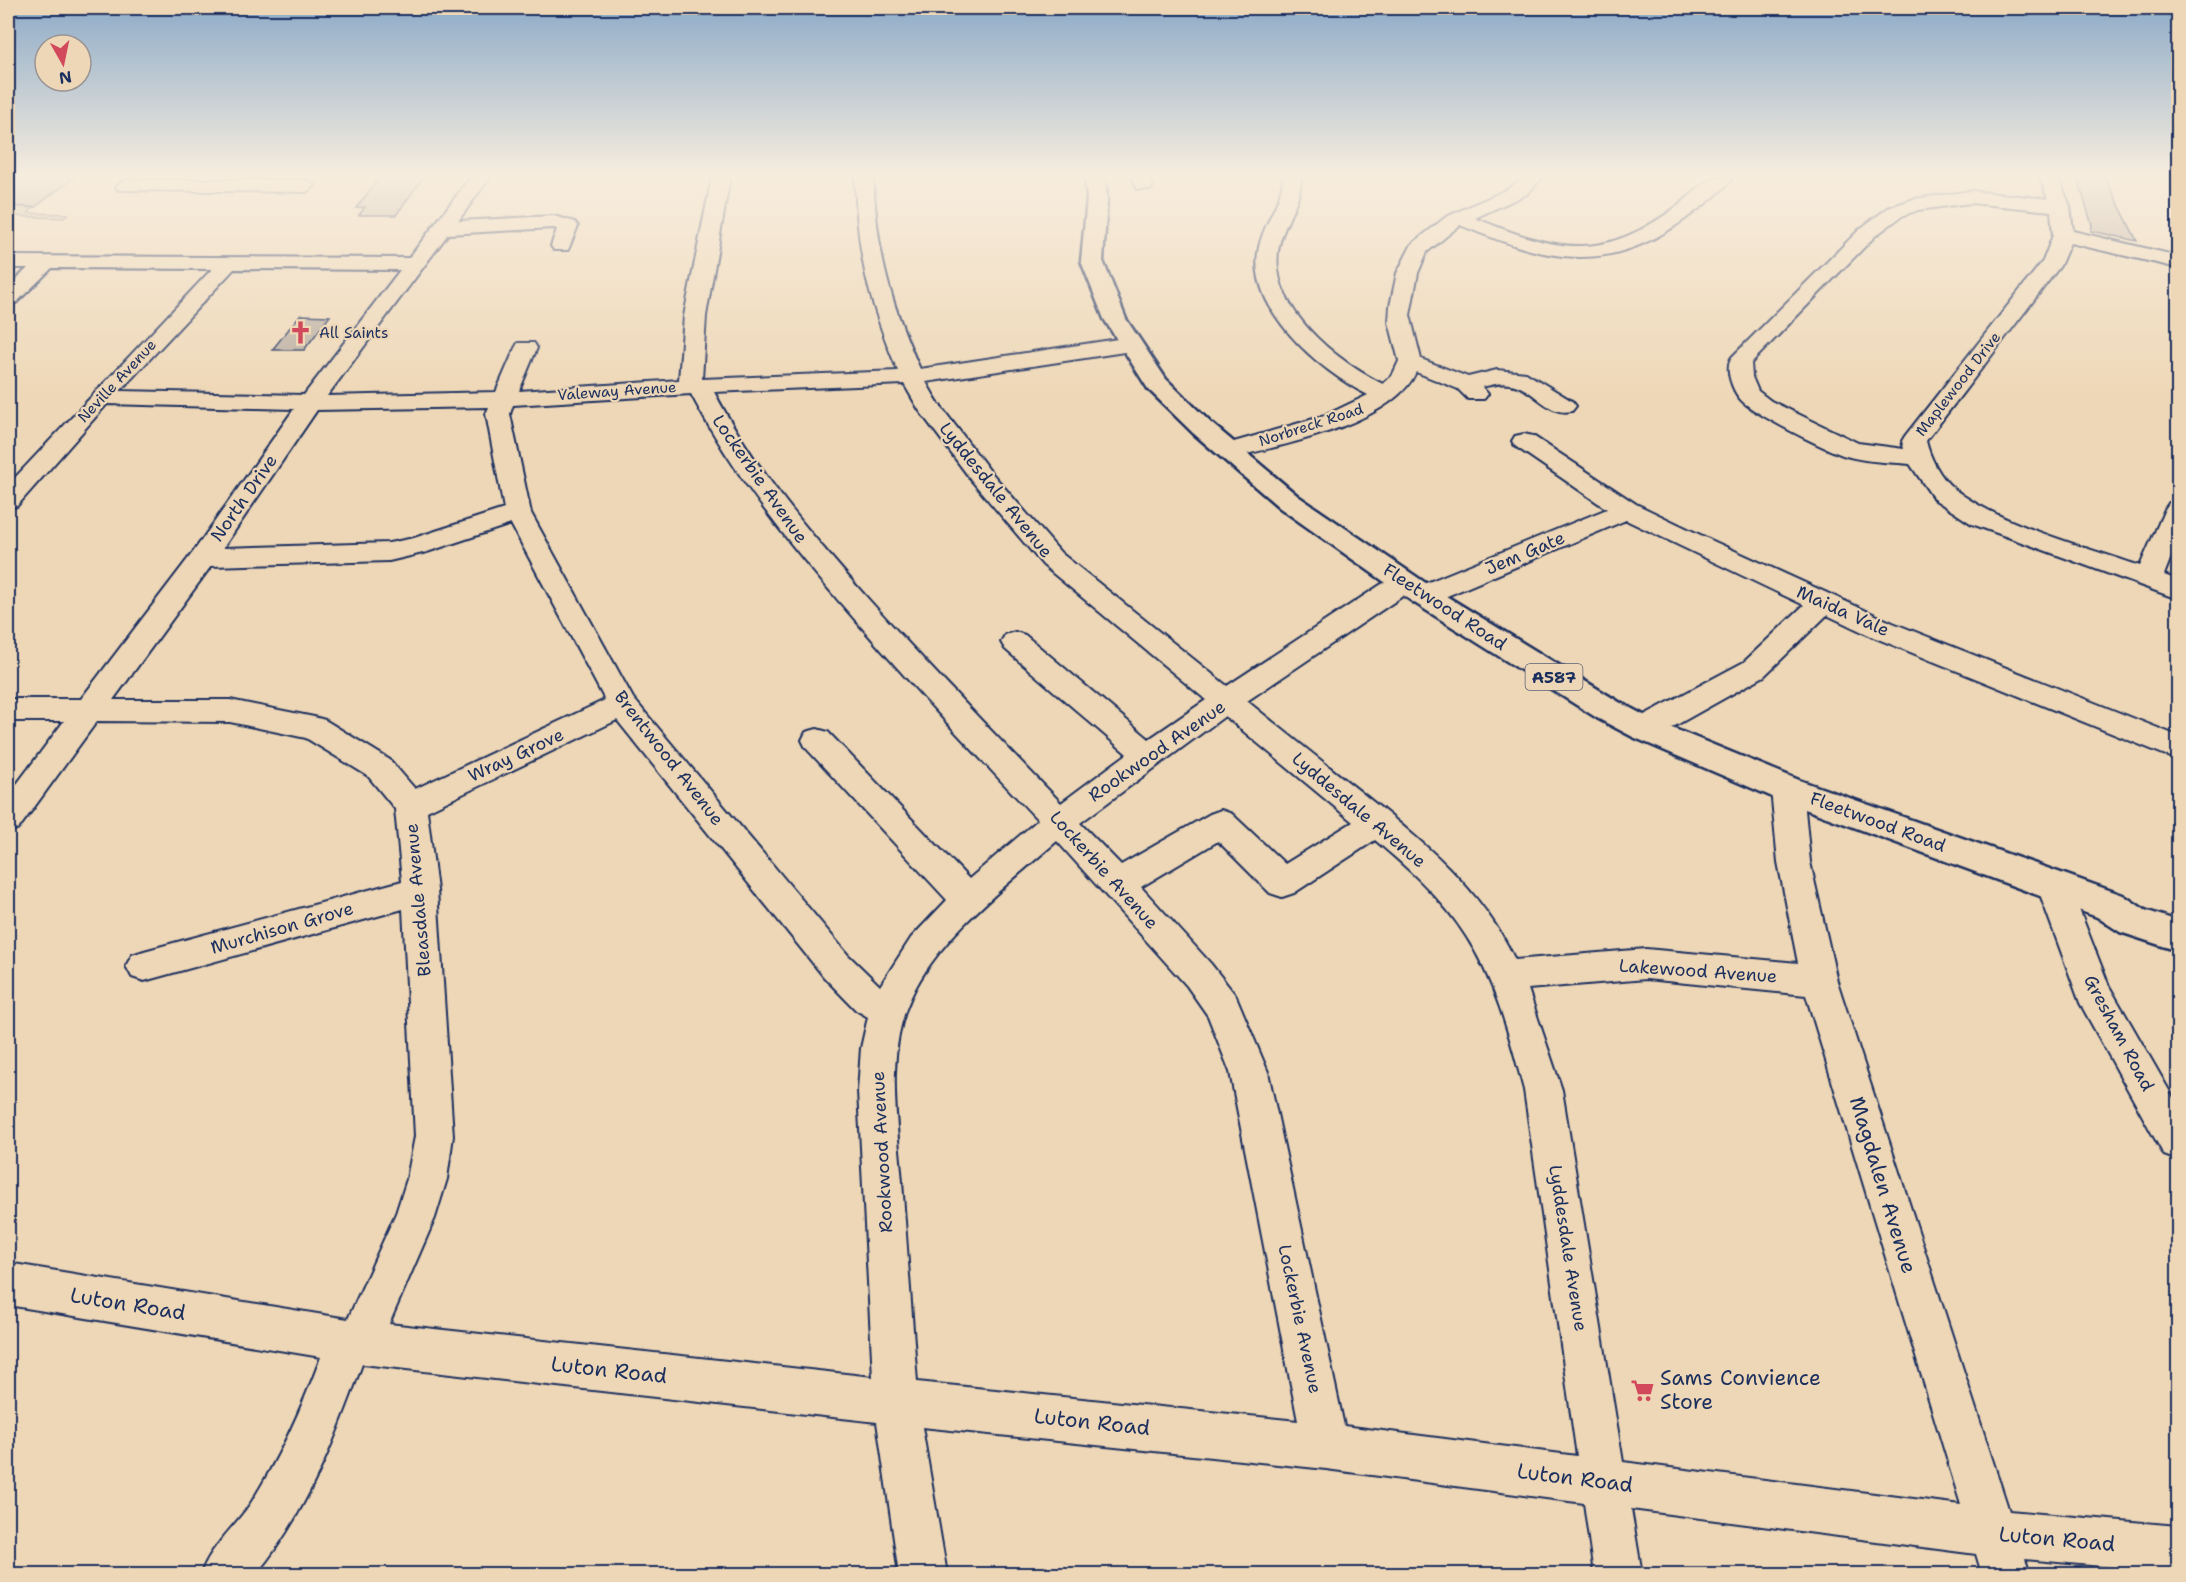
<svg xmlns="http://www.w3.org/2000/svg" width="2186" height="1582" viewBox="0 0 2186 1582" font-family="'Shantell Sans',sans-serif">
	<rect width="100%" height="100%" fill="#eed7b6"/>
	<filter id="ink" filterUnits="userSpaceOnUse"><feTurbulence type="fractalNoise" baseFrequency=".0167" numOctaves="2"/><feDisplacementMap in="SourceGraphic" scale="12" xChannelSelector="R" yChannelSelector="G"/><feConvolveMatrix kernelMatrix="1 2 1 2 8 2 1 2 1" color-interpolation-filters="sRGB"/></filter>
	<g filter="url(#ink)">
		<path fill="#cfbfa9" stroke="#757784" stroke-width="1.5" d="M8,199L20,200L12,207L33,208L28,213L68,214L64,218L8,216Z"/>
		<path fill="#baada0" stroke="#1b2f5e" stroke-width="1.5" d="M16,177H75L35,207L8,206V183Z
			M380,177H424L396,215H359L365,207L356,208Z
			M2077,177H2105L2137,241L2091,231L2092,225Z
			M300,315L330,316L304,350H272Z"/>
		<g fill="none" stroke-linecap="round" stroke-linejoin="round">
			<defs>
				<path id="minor" d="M471,177H490L458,221L554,216L575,222L578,226L568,250H554L551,246L557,229L553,228L448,234L327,396L496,392L515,348L518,343H534L537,348L519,391L679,380L684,316L712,177H730L706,316L702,379L898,371C868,300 857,254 855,177H873C877,254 889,299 920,369L1131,337L1139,339L1142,344L1139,349L1131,351L926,382L938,403L990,471L1061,553L1227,686L1394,576L1404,573L1414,576L1418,582L1414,588L1607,509L1515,446L1512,441L1515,436L1524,434L1533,436L1636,504L1713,541L1893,623L2178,736V760L1873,637L1827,615L1764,676L1655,737L1644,740L1633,737L1629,729L1633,721L1744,662L1804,605L1626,520L1433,602L1423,604L1413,602L1409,595L1413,589L1247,701C1285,732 1323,762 1362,793C1422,841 1481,888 1515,960L1646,949L1798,963L1778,862L1771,789L1776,780L1787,777L1798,780L1803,789L1810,862L1837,981L2009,1511L2178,1526V1573L2025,1559L2030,1574H1982L1976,1554L1631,1509L1642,1574H1594L1584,1503L1326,1469L922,1427L947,1574H899L877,1422L362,1364C336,1437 306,1514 256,1574H201C210,1547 235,1527 251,1503C280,1457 302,1408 321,1357L8,1305V1263L348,1319L396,1213L407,1179L415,1136L403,909L144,981L132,977L126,966L132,955L144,951L402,881L395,809L368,776L306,738L230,722L97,721L19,828L8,832V796L64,721H8V699H81L194,551L294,409L107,404L17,506L8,508V485L212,269L52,268L16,303L8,304V287L28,268H8V256L409,258ZM234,269L400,270L304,395L120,391ZM904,384L919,410L972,481L1043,565L1206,700L1149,739L1025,635L1015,632L1005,635L1001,642L1005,649L1127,754L1061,803C996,736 931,669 869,600C810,534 756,471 714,392ZM691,394C734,476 790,545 851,615C911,685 975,753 1038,820L969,879L828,732L817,729L806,732L802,740L806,748L947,900L911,938L880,986L848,955L633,698L531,513L510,414L513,405ZM489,407L486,414L504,509L414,538L389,543L223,548L317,410ZM511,524L605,700L415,789L390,760L325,720L314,717L230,700H113L211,566L389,561L427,552ZM1225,716L1353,822L1285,864L1232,814L1221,810L1210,814L1121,865L1080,823ZM617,720L824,977L856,1010L868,1017L861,1048L858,1091L873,1377L389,1324L435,1218L447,1179L453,1136L437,890L427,811ZM1375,840C1408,868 1443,899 1466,936C1496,982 1510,1038 1524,1090L1577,1456L1344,1426L1268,1072L1236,996L1211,964L1141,887L1218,841L1270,893L1282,897L1294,893ZM1057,841L1187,986L1208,1016L1230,1072L1298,1421L917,1382C912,1320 908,1258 903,1195C899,1132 883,1056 911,997C939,936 1008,884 1057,841ZM1646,979L1806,995L1961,1505L1623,1462L1562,1090L1528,989Z
					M1132,177H1150L1153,185L1151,189H1137Z
					M1283,177H1301C1301,203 1284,222 1279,246C1266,306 1337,362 1383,384L1392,376L1399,361L1389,322L1390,306L1397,273L1412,244L1446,217L1508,189L1524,177H1543L1527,194L1475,218C1559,252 1602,263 1679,205C1703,187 1700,177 1733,177C1724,191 1699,209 1685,219C1605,277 1545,260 1460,225L1427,252L1418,273L1410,315L1421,359L1468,377L1497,370L1526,373L1572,401L1576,406L1572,411C1547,417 1534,387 1510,384C1501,382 1491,385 1482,387L1488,394L1484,399H1468L1458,389L1416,372C1393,424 1280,446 1229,458L1220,456L1217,451L1220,446L1324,416L1368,395C1320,371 1245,308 1259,247C1264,222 1282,203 1283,177Z
					M2040,177H2058L2070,206L2073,231L2178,256V268L2070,243L2060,266L1926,441C1930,458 1940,477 1953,488C1997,524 2086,547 2140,566L2165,509L2169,503L2178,501V539L2164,575L2178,580V599L1972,524L1934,499L1910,464C1889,462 1866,462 1846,456C1826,450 1754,414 1741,400C1732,390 1724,368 1732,357L1861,228L1888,208L1914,199L1971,191L2048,199ZM1971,203L2051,211L2053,235L2043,261L1905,436L1902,441L1904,449L1858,443L1771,401L1758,391L1752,377L1751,363L1875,236L1902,216L1918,210Z
					M125,180H306L315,186L306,192L118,190L116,186Z
					M2054,872L2066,876L2109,986L2178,1106V1160L2164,1155L2080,1003L2037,886L2042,876Z"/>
				<path id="major" d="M1085,177H1105L1107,199L1103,261L1126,319L1166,379L1211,423L1298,496L1433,588L1619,702L1655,721L1799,780L2123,895L2145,910L2178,921V951L2120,932L2097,917L1775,798L1633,737L1597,718L1413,602L1280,508L1193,433L1148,389L1104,319L1081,261L1087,199Z"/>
			</defs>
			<use href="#minor" stroke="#1b2f5e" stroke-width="4"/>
			<use href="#major" stroke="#1b2f5e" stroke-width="5"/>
			<use href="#minor" fill="#eed7b6" fill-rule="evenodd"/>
			<use href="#major" fill="#eed7b6" fill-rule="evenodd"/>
		</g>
	</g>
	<linearGradient id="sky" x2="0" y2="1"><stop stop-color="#8dabc8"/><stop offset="0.44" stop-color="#f7edde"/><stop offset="1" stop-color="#f7edde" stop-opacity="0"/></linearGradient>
	<rect width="2186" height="399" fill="url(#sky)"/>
	<defs>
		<symbol id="church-bare" viewBox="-9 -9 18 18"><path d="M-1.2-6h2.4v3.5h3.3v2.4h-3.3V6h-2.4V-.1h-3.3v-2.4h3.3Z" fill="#d1495b" stroke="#eed7b6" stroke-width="2.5" paint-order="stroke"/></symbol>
		<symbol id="supermarket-bare" viewBox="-9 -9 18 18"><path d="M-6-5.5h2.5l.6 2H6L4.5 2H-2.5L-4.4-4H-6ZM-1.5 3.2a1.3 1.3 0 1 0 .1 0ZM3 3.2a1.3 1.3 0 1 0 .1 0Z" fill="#d1495b" stroke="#eed7b6" stroke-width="2.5" paint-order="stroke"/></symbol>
	</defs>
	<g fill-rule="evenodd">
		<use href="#church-bare" x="284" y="316" width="33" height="33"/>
		<use href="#supermarket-bare" x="1626" y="1374" width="33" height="33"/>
	</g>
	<g text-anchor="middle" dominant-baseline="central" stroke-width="4.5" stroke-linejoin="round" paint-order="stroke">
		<g font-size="15" fill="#1b2f5e" stroke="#eed7b6" text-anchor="start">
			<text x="319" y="333">All Saints</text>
		</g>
		<g font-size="15" fill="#1b2f5e" stroke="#eed7b6">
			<text transform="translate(117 381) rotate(-47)">Neville Avenue</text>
			<text transform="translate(1958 384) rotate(-52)">Maplewood Drive</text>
			<text transform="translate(617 391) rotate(-4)">Valeway Avenue</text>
			<text transform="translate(1311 425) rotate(-18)">Norbreck Road</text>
		</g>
		<rect fill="#eed7b6" stroke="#5a6178" stroke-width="1.5" x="1525.5" y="664" width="57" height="26" rx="4.5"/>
		<g font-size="16" font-weight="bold" fill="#1b2f5e">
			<text x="1554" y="677">A587</text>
		</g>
		<g font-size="18" fill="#1b2f5e" stroke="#eed7b6">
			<text transform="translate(760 479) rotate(55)">Lockerbie Avenue</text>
			<text transform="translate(996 490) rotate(51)">Lyddesdale Avenue</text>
			<text transform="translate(244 498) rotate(-55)">North Drive</text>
			<text transform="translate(1525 553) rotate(-23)">Jem Gate</text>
			<text transform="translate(1445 607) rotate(33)">Fleetwood Road</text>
			<text transform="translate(1843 611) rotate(24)">Maida Vale</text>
			<text transform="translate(1157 751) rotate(-35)">Rookwood Avenue</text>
			<text transform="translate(516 755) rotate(-25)">Wray Grove</text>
			<text transform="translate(669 758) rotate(52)">Brentwood Avenue</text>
			<text transform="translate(1359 810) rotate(40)">Lyddesdale Avenue</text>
			<text transform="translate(1878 822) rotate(20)">Fleetwood Road</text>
			<text transform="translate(1104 870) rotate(48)">Lockerbie Avenue</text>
			<text transform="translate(418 900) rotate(-95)">Bleasdale Avenue</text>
			<text transform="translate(282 928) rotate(-16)">Murchison Grove</text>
			<text transform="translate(1698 971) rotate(4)">Lakewood Avenue</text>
			<text transform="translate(2119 1033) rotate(62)">Gresham Road</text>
			<text transform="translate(882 1152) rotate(-93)">Rookwood Avenue</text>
			<text transform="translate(1568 1248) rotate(81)">Lyddesdale Avenue</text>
			<text transform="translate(1300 1319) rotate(78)">Lockerbie Avenue</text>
		</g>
		<g font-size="21" fill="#1b2f5e" stroke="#eed7b6">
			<text transform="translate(1883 1185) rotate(73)">Magdalen Avenue</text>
			<text transform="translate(128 1304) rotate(9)">Luton Road</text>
			<text transform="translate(609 1370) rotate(6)">Luton Road</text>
			<text transform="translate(1092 1422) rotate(6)">Luton Road</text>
			<text transform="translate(1575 1478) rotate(7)">Luton Road</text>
			<text transform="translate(2057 1539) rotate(5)">Luton Road</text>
		</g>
		<g font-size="21" fill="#1b2f5e" stroke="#eed7b6" text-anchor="start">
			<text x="1660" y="1378">Sams Convience<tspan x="1660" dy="24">Store</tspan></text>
		</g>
	</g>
	<rect width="2186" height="1582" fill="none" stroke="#eed7b6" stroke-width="30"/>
	<rect x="15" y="15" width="2156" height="1552" fill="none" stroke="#1b2f5e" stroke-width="2" filter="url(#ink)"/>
	<g transform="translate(63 63) rotate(171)"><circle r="28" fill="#eed7b6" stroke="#9a9493" stroke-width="1.5"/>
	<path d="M0-4.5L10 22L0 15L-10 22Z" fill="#d1495b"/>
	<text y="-9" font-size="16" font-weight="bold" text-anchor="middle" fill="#1b2f5e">N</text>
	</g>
</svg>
